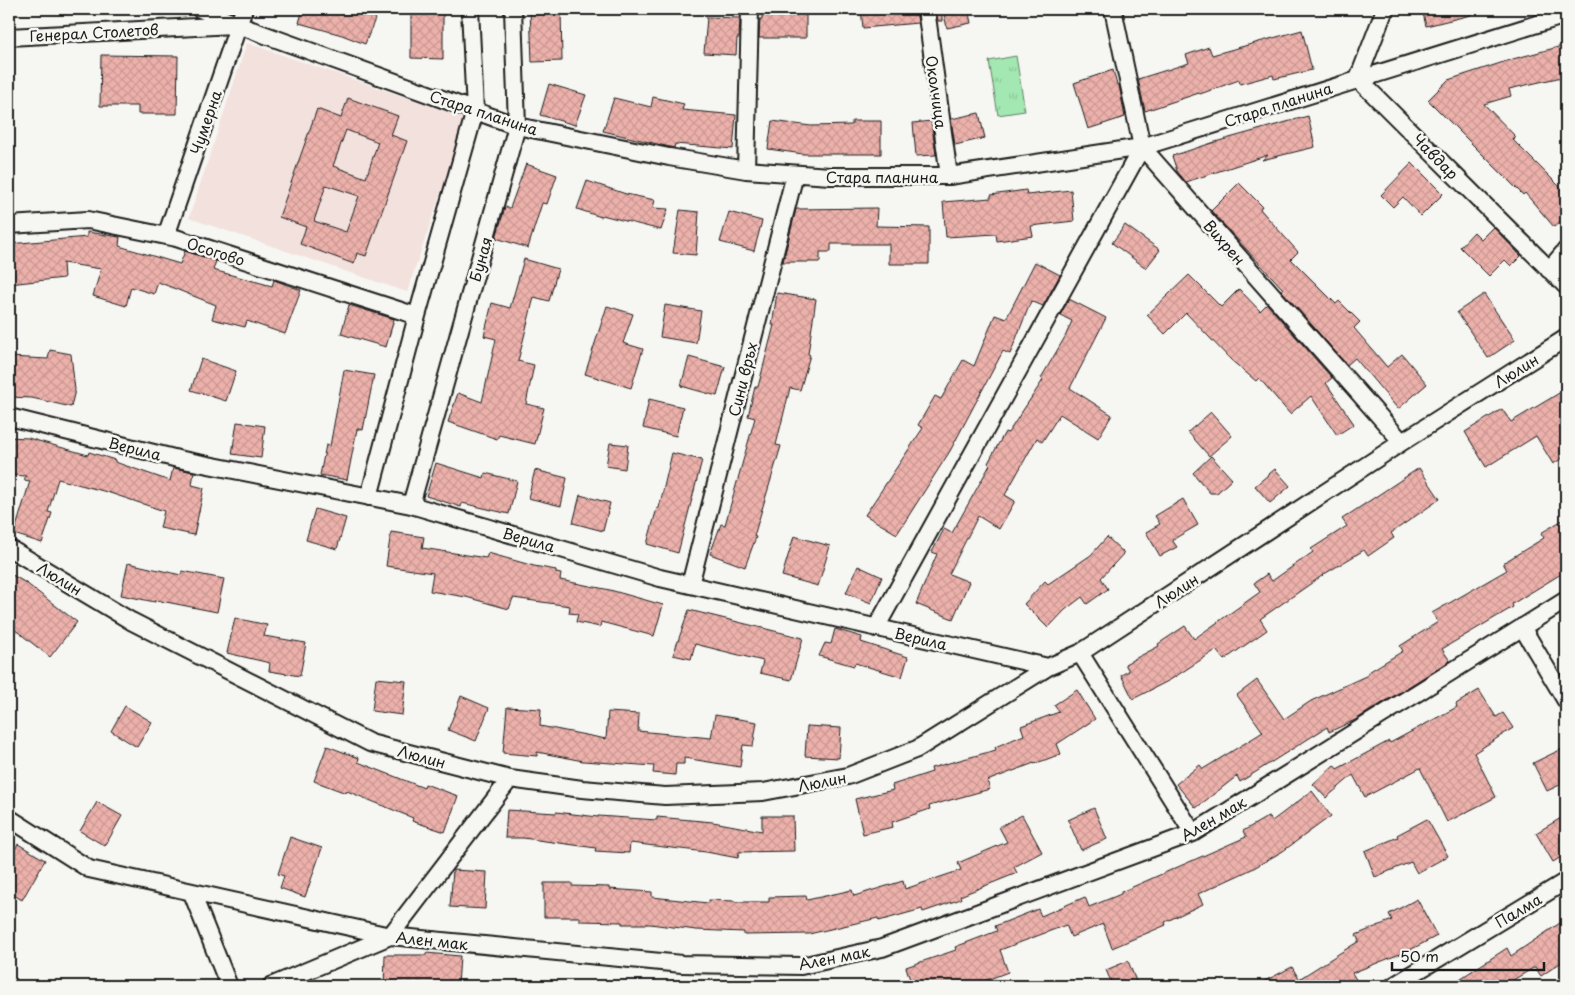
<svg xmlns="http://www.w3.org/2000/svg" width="1575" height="995" viewBox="0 0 1575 995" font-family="'Playpen Sans',sans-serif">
	<defs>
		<pattern id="grass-tufts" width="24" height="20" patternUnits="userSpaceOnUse" patternTransform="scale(1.25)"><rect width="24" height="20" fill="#a3e7b2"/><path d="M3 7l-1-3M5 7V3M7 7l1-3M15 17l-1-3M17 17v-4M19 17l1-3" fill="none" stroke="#8cc698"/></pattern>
		<pattern id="building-cross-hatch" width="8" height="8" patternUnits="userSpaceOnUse" patternTransform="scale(1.25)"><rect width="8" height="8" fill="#edb1ab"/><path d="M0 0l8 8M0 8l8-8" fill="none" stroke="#cb9893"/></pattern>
	</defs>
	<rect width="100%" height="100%" fill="#f6f6f2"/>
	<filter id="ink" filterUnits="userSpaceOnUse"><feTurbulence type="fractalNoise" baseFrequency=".02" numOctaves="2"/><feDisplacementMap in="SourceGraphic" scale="10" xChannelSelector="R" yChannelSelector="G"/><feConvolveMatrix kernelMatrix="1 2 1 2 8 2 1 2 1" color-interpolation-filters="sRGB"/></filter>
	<g filter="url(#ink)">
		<path fill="#f3e1dd" d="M247,43L466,118L407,292L189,218Z"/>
		<path fill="url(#grass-tufts)" stroke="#608267" d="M1016,56L1025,111L998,115L989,61Z"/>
		<path fill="url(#building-cross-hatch)" stroke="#1c1c1c" fill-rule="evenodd" d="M303,9H379L365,44L342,35L299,23Z
			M411,9H443V59L411,58Z
			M530,9H561L562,61L532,62Z
			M762,9H806V38H759L760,19H762Z
			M861,9H916L918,23L863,28Z
			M936,9H942V21H938Z
			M943,9H968L971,23L947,28Z
			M1422,9H1470L1471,15L1426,26Z
			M707,17L740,18L739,38H737L736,55L704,53Z
			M1302,30L1312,70L1274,79L1273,75L1240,84L1239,80L1200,94L1199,93L1145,111L1138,79L1189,63L1186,55L1209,47L1212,55Z
			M1566,45V76L1509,89L1511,96L1484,104L1516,137L1513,140L1566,193V217L1554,227L1525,193L1523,195L1428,100L1448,80L1513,59Z
			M101,55L178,56L177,114H138V106H100Z
			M1113,70L1117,85H1119L1125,117L1088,129L1074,83Z
			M549,84L586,95L575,125L540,115Z
			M653,97L684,104L682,110L736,115L733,149L675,144L674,148L603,131L614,98L651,107Z
			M348,98L398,116L391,135L407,141L366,256L357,253L354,264L300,244L306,227L279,217L317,109L341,118ZM346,130L378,142L366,178L333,166ZM326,185L359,196L346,232L314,221Z
			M979,113L985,138L955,145L951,119Z
			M1308,116L1315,147L1262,160L1268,155L1186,182L1177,171L1172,156L1215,142Z
			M772,121L811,126L852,125V121H881V154H803L768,149Z
			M931,121L936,155L916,156L913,123Z
			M1412,163L1443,194L1421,216L1403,197L1393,207L1381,195Z
			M526,164L557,175L547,204L542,203L528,248L496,238L505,207L510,208Z
			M587,181L626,194L655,200L653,208L668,209L661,230L602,215L601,217L577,209Z
			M1239,183L1262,206L1260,209L1298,252L1291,259L1336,304L1339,301L1360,322L1354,328L1387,367L1402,354L1427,384L1398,409L1355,358L1347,365L1281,290L1283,289L1211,211Z
			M1026,190L1027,195L1071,190L1074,221L1031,226L1033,236L997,241L996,234L946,237L943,202L991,198V195Z
			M877,208L876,226L929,227V264H889V244H831V252H820V262H783L796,209Z
			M680,210L699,212L696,255L673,253Z
			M729,212L762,221L754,251L720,242Z
			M1125,225L1160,250L1146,268L1112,243Z
			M1493,227L1521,256L1511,266L1505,260L1489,276L1460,247L1474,232L1481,239Z
			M87,232L120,237L119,246L180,264L185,251L216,261L213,270L272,286L274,280L301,290L285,334L247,321L245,327L212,319L216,305L158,282L154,294L131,287L126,306L93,296L101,269L63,263L64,278L9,284V244L87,237Z
			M524,259L558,269L549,301L534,297L518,361L534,365L526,404L544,408L535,444L499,435L497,439L448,422L458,393L482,402L496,339L484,336L492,303L510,308Z
			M1035,262L1060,275L1043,306L1031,301L1010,354L1003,351L950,451L897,534L865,515L923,428L918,425L935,396L941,399L963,360L974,366L995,315L1006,319Z
			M1189,275L1221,307L1239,289L1260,311L1267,304L1332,378L1326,383L1354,424L1337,435L1311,396L1290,414L1259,378L1256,381L1231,360L1186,313L1165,334L1147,315Z
			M777,293L816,299L808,354L810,355L800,390L790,388L776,445L781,446L754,536L756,537L745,567L710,554L721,524L725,525L755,418L748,416L755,387H758L774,325H772Z
			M1484,294L1515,340L1488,358L1457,312Z
			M1069,299L1106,318L1070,388L1112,415L1098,438L1060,414L1042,442L1037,438L1005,495L1015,501L999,529L978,516L949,574L969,582L953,619L916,604L937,554L932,552L944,529L952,533L990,465L988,463L1005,432L1008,433L1043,380L1041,378L1065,337L1072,321L1060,315Z
			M349,305L394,319L386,347L341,334Z
			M665,305L701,311L696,343L660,337Z
			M607,306L633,314L623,343L643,349L631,388L585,374Z
			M50,350L71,354L75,390L71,407L32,398L9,397V357L48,359Z
			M689,357L725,367L717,396L681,386Z
			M201,359L236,371L226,401L191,390Z
			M344,370L374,375L363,430L357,429L347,480L320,475L326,445L330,446Z
			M1566,389V456L1553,464L1536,436L1486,467L1465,432L1502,409L1511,422Z
			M649,399L683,407L676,436L643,428Z
			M1211,412L1232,436L1209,456L1188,432Z
			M237,422L265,426L261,458L232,454Z
			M9,437L28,438L88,455L89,452L115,460V462L170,481L173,468L194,472L192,485L204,488L194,535L160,528L164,511L107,492L58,479L48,512L52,513L42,543L14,534L30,481L24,480L26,476L9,475Z
			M610,443L628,445L625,469L606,466Z
			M672,453L702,460L678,553L647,544L657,508H659Z
			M1211,456L1232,479L1217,493H1210L1193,473Z
			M436,463L484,478L485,473L517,481L509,514L462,503L461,507L426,496Z
			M1419,468L1440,499L1391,533L1394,538L1368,556L1364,550L1326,573L1260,619L1267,630L1224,660L1216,650L1170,680L1133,699L1121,675L1129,671L1125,664L1159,646L1158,644L1185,626L1194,639L1260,592L1254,583L1267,574L1272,581L1313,552L1311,549L1347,526L1342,519Z
			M1275,469L1290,486L1270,503L1255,486Z
			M535,470L567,478L561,506L528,498Z
			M580,495L610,503L603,531L573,523Z
			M1183,499L1198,525L1172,540L1177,547L1160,556L1146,532L1160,524L1155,516Z
			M315,509L346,518L337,549L306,540Z
			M1566,518V571L1512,604L1513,607L1442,649L1450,661L1355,720L1329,732L1327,727L1240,782L1237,776L1196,808L1176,784L1200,765L1203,769L1263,732L1237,695L1257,680L1284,719L1311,701L1368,675L1367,673L1403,651L1400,646L1438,622L1432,613L1507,570L1503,563L1544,538L1541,533Z
			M391,532L424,537L422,548L486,558L488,553L534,566L556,570V573L561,574L560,580L610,590L663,605L654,636L601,622L600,627L576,622L578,614L569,613L570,606L513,598L509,609L466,597L430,591L433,573L386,566Z
			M794,536L830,546L818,586L782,576Z
			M1107,537L1124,553L1101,578L1108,589L1087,604L1082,597L1065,610L1048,628L1024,604L1045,581L1048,584L1091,555Z
			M128,563L181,575L182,571L224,579L217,612L156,600L155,602L121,595Z
			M858,566L882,577L871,603L846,593Z
			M9,573L26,583L77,622L50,657L9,625Z
			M689,610L803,638L791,680L760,673L763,661L695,644L691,659L673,655Z
			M235,618L267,625L264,636L306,643L300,676L269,671L270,663L227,653Z
			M835,629L862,637L861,642L908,657L902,677L855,663L854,666L819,656L825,643L831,644Z
			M376,678L406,681L402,715L372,711Z
			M1077,690L1095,719L1057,744L1061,754L1034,764V763L987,781L990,789L929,806L930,809L892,822L893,827L863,834L855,799L893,790L892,785L932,772L931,768L996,750L995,747L1024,735L1021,726L1059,712L1054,705Z
			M1479,690L1496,717L1503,713L1513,728L1474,753L1496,797L1447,822L1420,768L1365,797L1353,775L1326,798L1313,784L1334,765L1337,769L1389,741L1390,743L1457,707L1456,704Z
			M461,696L489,708L476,741L448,730Z
			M125,706L152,722L137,747L111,731Z
			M507,707L541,709L540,726L606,739L608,712L639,714L638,731L711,738L715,715L757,722L753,746L743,745L740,767L684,758V764H676L675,775L653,773L654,766L583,761L537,752V756L503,753Z
			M807,726L841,728L839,758L805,756Z
			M327,746L359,758L358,762L424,788L425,784L458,796L445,832L412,821L413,818L347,791L346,793L314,781Z
			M1566,747V782L1547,791L1533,763Z
			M1312,791L1331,816L1283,851L1252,869L1198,894L1203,904L1165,922L1166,925L1112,948L1103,924L1071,937L1066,925L1000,950L1008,972L971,986H912L906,967L956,950L955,947L997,931L995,926L1038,909L1041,916L1085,897L1089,907L1121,894V892L1246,837L1243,831L1269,816L1272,821Z
			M97,802L122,816L105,846L80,831Z
			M1094,808L1107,839L1081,850L1068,820Z
			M507,810L556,813V812L598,817V816L657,820V817L713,822L762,831V816H793L794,851L739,852L738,858L706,852L630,843L629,853L595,851L596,848L523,838H505Z
			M1022,815L1042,852L1014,867L1017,873L960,896L961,899L923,912L922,909L879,921L878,918L809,934L744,935V932L696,930L650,924H622V922L580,921V917H544V883H572V886L609,887V889L652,892V897L708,903L709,900L735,901V902H769V897L806,896L807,900L852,890L854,896L903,881L905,889L961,870L958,863L1007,842L999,827Z
			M1561,818L1566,828V854L1553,862L1536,833Z
			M1427,819L1448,856L1417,873L1411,862L1375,877L1365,851L1398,837L1397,835Z
			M290,837L322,848L305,897L280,888L284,876L278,874Z
			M18,844L45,860L22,900L9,892V860Z
			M453,870L487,872L485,909L450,907Z
			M1417,899L1437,936L1410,950L1352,973L1360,986H1255L1292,967L1299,979L1359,941L1356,935L1392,920L1389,914Z
			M1566,919V959L1541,976L1535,967L1503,986H1449L1507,948L1511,956Z
			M426,953L460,956L458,986H384L385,955H426Z
			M1128,961L1138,986H1113L1106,970Z"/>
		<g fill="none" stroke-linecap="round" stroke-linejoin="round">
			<defs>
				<path id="minor" d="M200,9L238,25L517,126L669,157L746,170L830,176H949L1142,147L1566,15
					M926,9L949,176
					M1113,9L1142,147L1402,442
					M1385,9L1358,79L1566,286
					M9,37L233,25
					M746,170L750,9
					M9,225L88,220L176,238L417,316
					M166,236L244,9
					M1549,270L1566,250
					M9,417L178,459L411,505L660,578L1048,667
					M369,497L417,316L475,111L470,9
					M411,505L517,126L513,9
					M9,548L131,621L370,743L510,779L582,789L665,796L763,792L848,776L917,749L1048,667L1080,653L1402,442L1566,338
					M690,585L795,174
					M1522,627L1566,701
					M876,628L1142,147
					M1080,653L1193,833
					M9,818L89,869L390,936L682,964L801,966L882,948L1193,833L1566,600
					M192,893L229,986
					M271,986L390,936L510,779
					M1393,986L1566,881"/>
			</defs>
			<use href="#minor" stroke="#1c1c1c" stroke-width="20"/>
			<use href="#minor" stroke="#f6f6f2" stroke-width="16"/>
		</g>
	</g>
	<g text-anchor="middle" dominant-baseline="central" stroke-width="5" stroke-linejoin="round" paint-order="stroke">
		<g font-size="15" fill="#1c1c1c" stroke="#f6f6f2">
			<text transform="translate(94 32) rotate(-3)">Генерал Столетов</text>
			<text transform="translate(937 92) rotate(82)">Околчица</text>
			<text transform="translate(1278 104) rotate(-18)">Стара планина</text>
			<text transform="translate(484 112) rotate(18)">Стара планина</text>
			<text transform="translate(205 122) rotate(-71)">Чумерна</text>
			<text transform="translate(1436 156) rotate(45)">Чавдар</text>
			<text x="882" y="176">Стара планина</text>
			<text transform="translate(1225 242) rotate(49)">Вихрен</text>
			<text transform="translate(216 251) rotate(18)">Осогово</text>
			<text transform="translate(480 259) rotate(-74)">Буная</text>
			<text transform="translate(1516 370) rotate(-32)">Люлин</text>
			<text transform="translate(742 379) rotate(-76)">Сини връх</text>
			<text transform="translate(135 448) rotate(14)">Верила</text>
			<text transform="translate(529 539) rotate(16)">Верила</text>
			<text transform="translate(60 578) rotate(31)">Люлин</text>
			<text transform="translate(1176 590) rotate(-33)">Люлин</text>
			<text transform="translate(921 638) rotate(13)">Верила</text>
			<text transform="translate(422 756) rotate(15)">Люлин</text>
			<text transform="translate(822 781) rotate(-11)">Люлин</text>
			<text transform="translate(1213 818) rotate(-30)">Ален мак</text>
			<text transform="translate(1518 910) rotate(-31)">Палма</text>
			<text transform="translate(432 940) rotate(6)">Ален мак</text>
			<text transform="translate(834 957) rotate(-11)">Ален мак</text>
		</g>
	</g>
	<rect width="1575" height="995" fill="none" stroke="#f6f6f2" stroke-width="30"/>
	<rect x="15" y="15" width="1545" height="965" fill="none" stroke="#1c1c1c" stroke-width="2" filter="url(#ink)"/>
	<path d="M1392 962v8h152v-8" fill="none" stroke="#1c1c1c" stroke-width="2.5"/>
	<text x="1400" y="962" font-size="15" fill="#1c1c1c" stroke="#f6f6f2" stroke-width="4" paint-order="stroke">50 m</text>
</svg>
